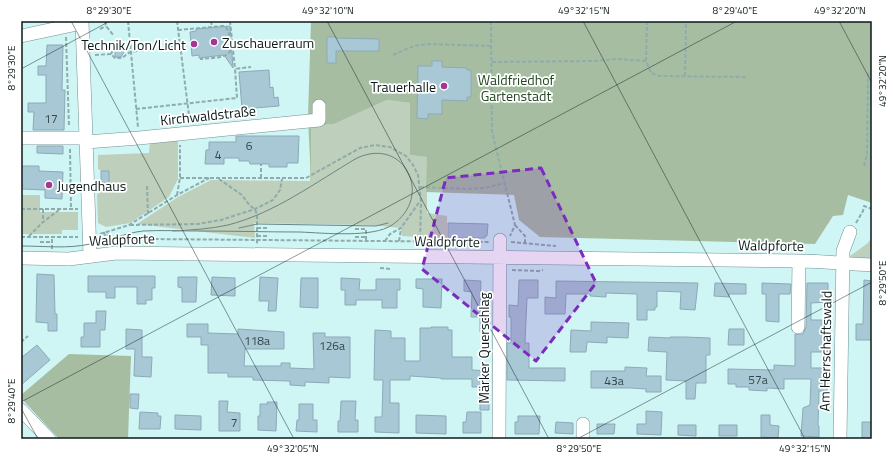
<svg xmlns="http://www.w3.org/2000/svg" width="893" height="460" viewBox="0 0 893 460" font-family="'Titillium Web',sans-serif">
	<rect width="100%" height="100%" fill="#cff5f5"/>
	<path fill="#becfbb" d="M387,100L410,103V155L427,157V213L447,216V239L402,236L401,228L369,225L254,223L255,238L137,224L178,197L211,180L310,181L311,126L334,124Z
		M178,138V179L169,197L130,223L106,227L98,223L97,195L101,190V171L98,169V155L149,153L150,141Z
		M21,195H40V212H78V230H62V234H21Z
		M872,237V260L850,259V256L868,243Z"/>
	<path fill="#a6bda2" d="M311,21H872V203L848,195L843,215L833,216L815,244L540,237L519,220L514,195L426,192L427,157L410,155V103L387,100L334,124L311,126V181L308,117Z
		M69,354L131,356L128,439H59L21,398V395Z"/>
	<path fill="#a8c8d5" stroke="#8baab7" d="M230,26L233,68L224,55L199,58V55L192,56L190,32L196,31V29Z
		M327,37H336V38L379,39V51H336V63H327Z
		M47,45H63L62,90H65L64,130H33L34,112H28V103H46V75H38V66H46Z
		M120,48L124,52L121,57H115V49Z
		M432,61H442V67L467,68V70H471V97H467V101L442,100V114H428V119L417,118L418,66H432Z
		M269,70L270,88L273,87L274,98L278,97L279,106L242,109L239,72Z
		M236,136H299L298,163H287V167H269V164H250L249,161H239V158H224V164H205L206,150H209V142H236Z
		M37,146H63V154L37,153Z
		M21,166H39V171L63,172L62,199L45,198V190L21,189Z
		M101,171H109V183H101Z
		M448,223L488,224L487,236H485V238H448Z
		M37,274L54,275L55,314H57V331H48V323L36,322Z
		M88,276H155V288H152V300H146V304H137V287H115V298H106V292H88Z
		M178,277H197L196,302H182V288L178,287Z
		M212,277L235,278V296L211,295Z
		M260,277L278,278L276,311H268L269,301H259Z
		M301,278H318V308L300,307Z
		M341,278L360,279L359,290H376V279H400V290H397V308H382V300H356V305H345V290H341Z
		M416,279H442L441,308L423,307V289L416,288Z
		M464,280L481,281L480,304L489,305L488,332H480V317H471L472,292L464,291Z
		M519,280H538V298H527L525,343H529V368H565V381L507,380V343H511V317H509V305L518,306Z
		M864,280L872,281V340H856V324H863Z
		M556,281L698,283L695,310L680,309L681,292L657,291V307H655V310H647V320H637V294L606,293V297L590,296V294H566L565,314H545V297L556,298Z
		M715,283L746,284V294H729V297L714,296Z
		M762,283L791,284L790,294H779V322L766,321V294H762Z
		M807,283H828V302L811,303V320H822L823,332H828V352H811V368H827V391H819L818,425L819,426V437L801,436L803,408L810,405L811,379H784V389L767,388V391L749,390V387H736V384H728V369L774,370V365L795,366V334H803L806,327Z
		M96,311H106L105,330H100V347H81V337H84V323H96Z
		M591,322L629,323L628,338L607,337V343L587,342L586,352H570L571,330L591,331Z
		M187,324H208V333L238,334V329L284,332V349H245L244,366H281V363H290V368L314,369L313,333H325V337H350V378L329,377V383L305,382V386L290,385V381L253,380V377H228V373H208V345H201V337H187Z
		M431,327H448V330H452V357H472V370L489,371V410H480V387H472V379H441V378L410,376V380H390V403H399V433L375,432V417H382L383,380H374L375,330L391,331V338H405V361H420V328H431Z
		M126,329L142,330V357H152L151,377L134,376L135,349H126Z
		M729,329H744V345H728Z
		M649,337L670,338V337H685L710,338V355H706V383H696L695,399H686V381L666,380L667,352L648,351Z
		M37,345L50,360L21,385V358Z
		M625,367L647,368L646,376H661V392H646V389L631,388H591V371H625Z
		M130,394H139L138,409L130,408Z
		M219,401H228L227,412L240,413V431H219Z
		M341,401H356L355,420H358V432H338V421H340Z
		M267,402H277L276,431L258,430V416H260V404H268Z
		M299,404H313V420H317V432L296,431L297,420H299Z
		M646,411L662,412L661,435L637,434V424H646Z
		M140,412L158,413V416H161L160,429H139Z
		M467,412H481V433H463V422H466Z
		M175,415L201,416V430L175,429Z
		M416,415L446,416V434L416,433Z
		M761,415H770V425L779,426L778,438L761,437Z
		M518,416H540L539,434H515V422H518Z
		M556,422L573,423V434L555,433Z
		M862,422H872V439H862Z
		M597,424H615L614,434H597Z
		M678,425H696V436L678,435Z
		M719,425H737V436H719Z"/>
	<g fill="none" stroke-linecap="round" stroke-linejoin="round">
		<defs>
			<path id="minor" d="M82,21L90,256
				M21,36L82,23
				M21,138H86
				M86,142L139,138L319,120V106
				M21,258L69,259L116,253L799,261C823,261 847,264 872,265
				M798,327L799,261
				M21,410L49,439
				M499,439L500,240
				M583,439V424
				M840,439L843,251L850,232"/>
		</defs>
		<use href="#minor" stroke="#6e9292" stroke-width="14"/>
		<path stroke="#8eacac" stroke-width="2" stroke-dasharray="4 2" stroke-linecap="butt" d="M105,21L106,26L114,36
			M128,21L138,127
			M177,21L190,123
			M211,21L212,27
			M230,21L235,69
			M491,21L492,132L515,225L510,236
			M647,21L646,61L651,73L660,76L747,77
			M100,29L106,26
			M178,30L223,26C229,29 229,33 230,39C230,42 231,46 231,49C229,59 208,58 200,59
			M66,37L69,127
			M111,54L114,48L121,47L130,52
			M95,55L111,54L115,58H122L130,52L180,46
			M393,55L414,46L429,44L491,46
			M492,62L594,61L617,59L646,61
			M685,76L686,21
			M136,109L237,98L235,69L251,67
			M70,149L71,209
			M864,166L867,155L868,74L872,70
			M180,178H306L360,148L375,145L390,147L406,156L413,165L418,175L421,201L420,246
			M261,178V164
			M219,179L242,195L250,206L255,209L257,215V245
			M147,186L148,215
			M420,187L465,189L484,188L505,183
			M177,195L180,178V145
			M21,209H78
			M43,209V222
			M856,223L863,211L864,206L872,209
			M130,225L198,224L221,220L255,209L273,200L280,190L282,179
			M515,225L525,236V243
			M257,228H268
			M355,229H366V241
			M104,232L105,236L109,234L111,242
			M100,234L129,225L177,195L209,178
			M29,236L43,222L59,210
			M257,236H268
			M21,237H78
			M355,237H366
			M385,241L390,234L401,228L420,201
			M399,241L401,229
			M40,242H52
			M131,242L137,240L148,239L490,242
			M511,242L556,246
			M52,249V237
			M774,249L788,247L799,249
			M380,268L391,269
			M512,270L539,271L543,270
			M21,342L28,336"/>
		<use href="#minor" stroke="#fff" stroke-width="13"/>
		<path stroke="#6b8585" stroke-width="1" d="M239,228L257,224L376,226L388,223
			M21,246C44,246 68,249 90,244C108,241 125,233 143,231C161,230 179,231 197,231C232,231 266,232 300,232C324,233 373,238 392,225C434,197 405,136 357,158C316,182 275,213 228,225C210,229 192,230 173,231"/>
	</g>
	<path fill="#7b2cbf" fill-opacity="0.2" stroke="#7b2cbf" stroke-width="3" stroke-dasharray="8 5" stroke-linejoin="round" d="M541,168L596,283L536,361L422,269L446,178Z"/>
	<path fill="none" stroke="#0c1a1a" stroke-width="1" stroke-opacity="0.45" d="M71,21L294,439M327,21L549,439M583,21L805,439M839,21L872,83M21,69L110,21M21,402L737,21M21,408L38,439M577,439L872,282"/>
	<g fill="#a43592" stroke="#fff" stroke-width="1.5">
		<circle cx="214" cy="42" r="4"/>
		<circle cx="194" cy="44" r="4"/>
		<circle cx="444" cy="86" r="4"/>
		<circle cx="49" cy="185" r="4"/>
	</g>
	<g text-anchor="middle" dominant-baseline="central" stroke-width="3.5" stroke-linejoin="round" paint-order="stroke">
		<g font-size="12" fill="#334649">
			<text x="51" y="118">17</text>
			<text x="249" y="145">6</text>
			<text x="218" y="154">4</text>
			<text x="257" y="340">118a</text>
			<text x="332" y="345">126a</text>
			<text x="758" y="379">57a</text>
			<text x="614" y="380">43a</text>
			<text x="234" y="422">7</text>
		</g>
		<g font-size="14" fill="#0c1a1a" stroke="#fff" text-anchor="start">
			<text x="222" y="42">Zuschauerraum</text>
			<text x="186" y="44" text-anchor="end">Technik/Ton/Licht</text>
			<text x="436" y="86" text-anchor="end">Trauerhalle</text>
			<text x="57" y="185">Jugendhaus</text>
		</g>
		<g font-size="14" fill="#244620" stroke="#fff">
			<text x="516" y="79">Waldfriedhof<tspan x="516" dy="16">Gartenstadt</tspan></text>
		</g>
		<g font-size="14" fill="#0c1a1a" stroke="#fff">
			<text transform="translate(208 115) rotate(-6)">Kirchwaldstraße</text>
			<text transform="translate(122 239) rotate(-2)">Waldpforte</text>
			<text transform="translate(447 241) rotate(1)">Waldpforte</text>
			<text transform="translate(771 245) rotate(1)">Waldpforte</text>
			<text transform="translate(483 348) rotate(-90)">Märker Querschlag</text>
			<text transform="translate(825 351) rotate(-89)">Am Herrschaftswald</text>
		</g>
	</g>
	<rect width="893" height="460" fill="none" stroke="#ffffff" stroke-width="44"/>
	<rect x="22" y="22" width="849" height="416" fill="none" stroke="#0c1a1a" stroke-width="1.5"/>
	<g font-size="10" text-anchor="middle" fill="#0c1a1a">
		<text x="109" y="14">8°29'30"E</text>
		<text x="328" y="14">49°32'10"N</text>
		<text x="584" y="14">49°32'15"N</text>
		<text x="735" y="14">8°29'40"E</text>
		<text x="840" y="14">49°32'20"N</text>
		<text transform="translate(11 68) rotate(-90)" y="4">8°29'30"E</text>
		<text transform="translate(882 81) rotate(-90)" y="4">49°32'20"N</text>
		<text transform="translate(882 283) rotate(-90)" y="4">8°29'50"E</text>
		<text transform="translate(11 401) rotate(-90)" y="4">8°29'40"E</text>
		<text x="293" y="452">49°32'05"N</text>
		<text x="579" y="452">8°29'50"E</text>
		<text x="805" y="452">49°32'15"N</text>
	</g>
</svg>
